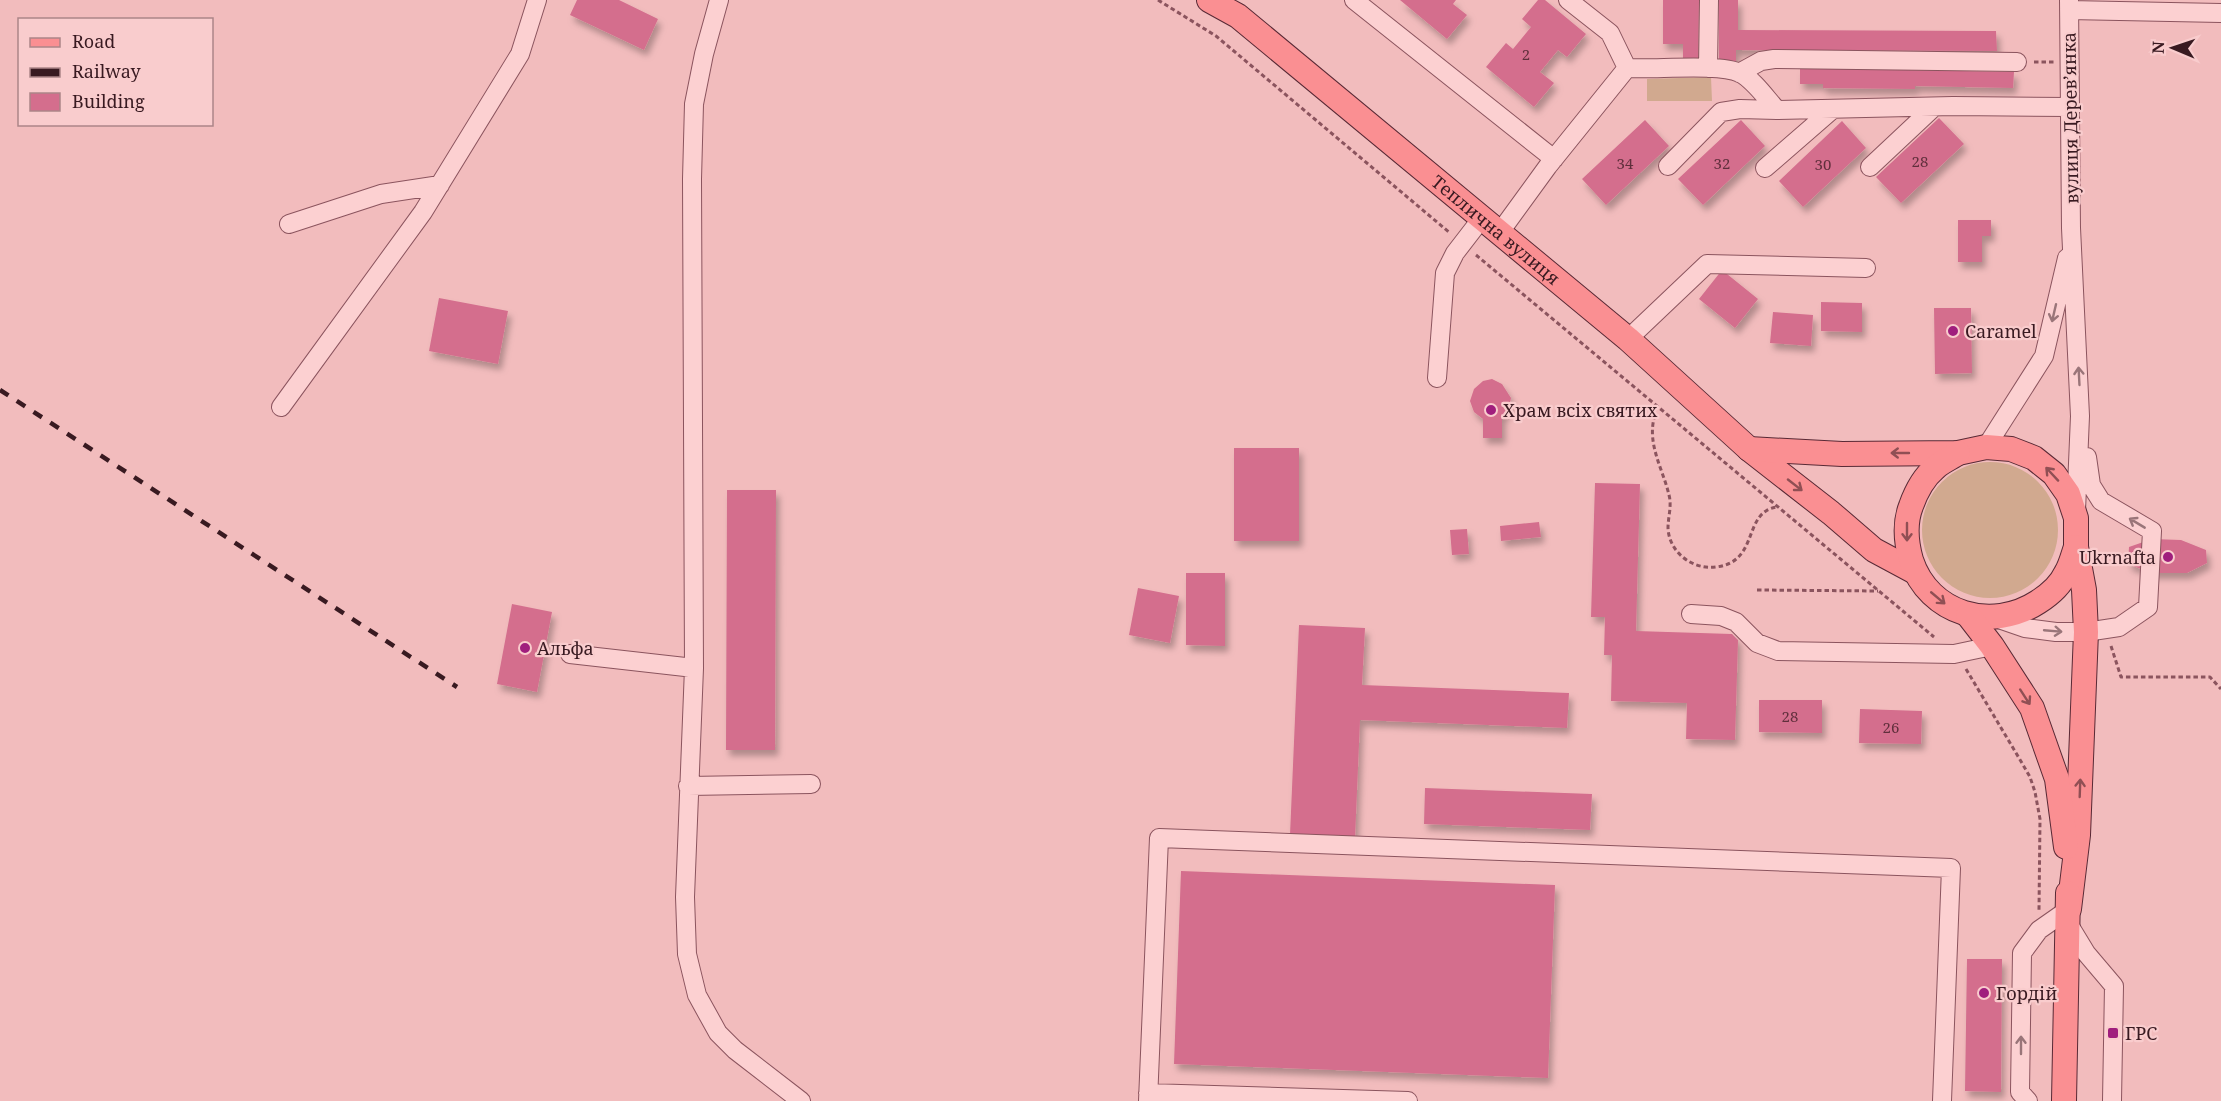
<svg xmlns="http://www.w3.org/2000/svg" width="2221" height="1101" viewBox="0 0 2221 1101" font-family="'Noto Serif',serif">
	<defs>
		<filter id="shadow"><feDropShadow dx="3.5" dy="6" stdDeviation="3" flood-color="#0004"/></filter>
	</defs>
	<rect width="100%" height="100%" fill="#f2bcbd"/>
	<path fill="#d1a98f" d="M1711,77L1712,101H1647V79Z
		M1922 530a68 68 0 1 1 136 0a68 68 0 1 1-136 0Z"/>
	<path fill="#d46e8d" filter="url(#shadow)" d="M577,0H619L658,19L644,50L570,15Z
		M1400,0H1456L1453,4L1467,15L1447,39Z
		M1538,0H1545L1586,34L1567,57L1558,50L1540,72L1554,83L1534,107L1486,67L1506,43L1513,49L1531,27L1522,19Z
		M1663,0H1699L1698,60H1683V44H1663Z
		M1719,0H1738V30L1996,31L1997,51L1736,50V61H1719Z
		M1800,68L2014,72L2013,88L1915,86V89L1823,88V84H1800Z
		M1939,118L1964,144L1901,203L1876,177Z
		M1645,120L1669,146L1606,205L1582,179Z
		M1741,120L1765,146L1703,205L1678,179Z
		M1842,121L1866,148L1803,207L1779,181Z
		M1958,220H1991V236H1982V262H1958Z
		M1722,270L1758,299L1735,328L1699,299Z
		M439,298L508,311L498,364L429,351Z
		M1821,302L1862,303V332L1821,331Z
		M1934,308H1971L1972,373L1935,374Z
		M1773,312L1813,315L1811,346L1770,343Z
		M1492,379L1502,384L1511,398L1509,407L1502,418V438H1483V419L1474,412L1470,401L1474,389L1483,381Z
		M1234,448H1299V541H1234Z
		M1595,483L1640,484L1636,631L1732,634L1738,640L1735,740L1686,739L1687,703L1611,701L1612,655H1604L1605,617H1591Z
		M727,490H776L775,750H726Z
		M1539,522L1541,537L1501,541L1500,526Z
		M1467,529L1469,554L1452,555L1450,530Z
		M2152,539L2181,540L2206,550L2207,563L2187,573H2152L2128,564L2129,547Z
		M1186,573H1225V646L1186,645Z
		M1138,588L1179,596L1170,643L1129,635Z
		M512,604L552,612L537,692L497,684Z
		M1299,625L1365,628L1362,685L1569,693L1567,728L1360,720L1355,838L1290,835Z
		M1759,700H1822V733L1759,732Z
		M1860,709L1922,711L1921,744L1859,743Z
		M1425,788L1592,794L1590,830L1424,824Z
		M1181,871L1555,885L1548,1078L1174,1064Z
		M1967,959H2002L2001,1092L1965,1091Z"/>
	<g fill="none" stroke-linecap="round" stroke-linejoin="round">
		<defs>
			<path id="minor" d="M719,0L704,54L694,104L692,179L694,668L685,897L687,954L697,995L718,1033L735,1050L801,1101
				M1354,0L1554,159
				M1568,0L1610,33L1627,68C1654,70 1719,63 1740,73C1754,80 1766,98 1777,110L1953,106L2070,107
				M2069,0L2071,228L2080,416L2076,511
				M2069,10L2221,13
				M1708,68L1709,0
				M1739,73L1761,61L1774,59L2017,62
				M1668,166L1721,112L1740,109L1777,110
				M1870,167L1934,107
				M1765,168L1833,109
				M289,224L381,194L440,185
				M1500,232L1548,166L1627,68
				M1628,339L1707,264L1866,268
				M1437,378L1445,273L1455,253L1482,218
				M281,407L423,212L520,54L537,0
				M1986,447L2044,356L2067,258
				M1691,614L1721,616L1736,622L1757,643L1778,651L1954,654L1992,646
				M1996,618L2025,628L2056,632H2086L2119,627L2148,607L2152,531L2101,501L2091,485L2087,457
				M570,654L694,668
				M688,786L811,784
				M2069,925L2086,953L2114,986L2112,1101
				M1148,1093L1408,1101
				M1148,1101L1159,838L1951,868L1942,1101
				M2028,1101L2020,1092L2022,953L2039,930L2069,909"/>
			<g id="major">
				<path id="s1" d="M1209,0L1238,16L1628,339L1749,449L1831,513L1874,550L1915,572"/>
				<path d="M1749,449L1842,454L1958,453L1986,447L2011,449L2034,458L2054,474L2068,494L2076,518V547L2084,590L2086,632L2078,835L2069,909"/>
				<path d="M1958,453C1951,458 1941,462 1935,468C1923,478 1916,492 1911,506C1904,524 1906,542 1911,560C1929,615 1992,632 2038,602C2049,595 2061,584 2066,573C2071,565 2073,555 2076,547"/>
				<path d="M1968,615L1992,646L2032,708L2057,779L2066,847"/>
				<path d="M2064,1101L2068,893"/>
			</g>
		</defs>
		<use href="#minor" stroke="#8b545e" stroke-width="20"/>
		<use href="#major" stroke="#582935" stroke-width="26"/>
		<path stroke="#8b545e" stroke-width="3" stroke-dasharray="4.5 3" stroke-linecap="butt" d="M1158,0L1216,36L1450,233
			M2034,62H2054
			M1476,255L1934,637
			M1655,415C1646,443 1663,469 1669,495C1672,506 1668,517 1668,528C1669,552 1692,570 1716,567C1760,562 1742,512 1777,507
			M1757,590L1878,591
			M2111,646L2121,677H2210L2221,689
			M1966,669L2019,758L2030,777L2035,792L2040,819L2039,910"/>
		<use href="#minor" stroke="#fcd0d1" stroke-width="18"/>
		<use href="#major" stroke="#fa8f92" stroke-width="24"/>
		<path stroke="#391a21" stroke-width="4.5" stroke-dasharray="10 10" stroke-linecap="butt" d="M0,390L457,687"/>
	</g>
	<defs><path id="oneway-shaft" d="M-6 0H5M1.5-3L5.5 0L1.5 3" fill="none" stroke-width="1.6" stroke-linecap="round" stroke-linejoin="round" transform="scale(1.5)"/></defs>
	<g stroke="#9a7579">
		<use href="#oneway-shaft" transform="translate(2054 313) rotate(103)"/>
		<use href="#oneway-shaft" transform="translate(2079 376) rotate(-93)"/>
		<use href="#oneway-shaft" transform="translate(2137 523) rotate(-149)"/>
		<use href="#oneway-shaft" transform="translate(2053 631) rotate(5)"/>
		<use href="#oneway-shaft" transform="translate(2021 1045) rotate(-90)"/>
	</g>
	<g stroke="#904f54">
		<use href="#oneway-shaft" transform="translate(1900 453) rotate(180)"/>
		<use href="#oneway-shaft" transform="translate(2052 474) rotate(-133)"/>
		<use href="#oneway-shaft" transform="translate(1795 485) rotate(38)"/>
		<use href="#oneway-shaft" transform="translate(1907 532) rotate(90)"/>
		<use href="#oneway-shaft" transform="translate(1938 598) rotate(40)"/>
		<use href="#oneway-shaft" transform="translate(2025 697) rotate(57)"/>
		<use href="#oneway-shaft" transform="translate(2080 788) rotate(-88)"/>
	</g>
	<g fill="#a01e7d" stroke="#f9cccd" stroke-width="2">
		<circle cx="1953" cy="331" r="6"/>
		<circle cx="1491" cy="410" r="6"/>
		<circle cx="2168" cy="557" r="6"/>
		<circle cx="525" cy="648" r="6"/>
		<circle cx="1984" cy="993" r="6"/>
		<rect x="2107" y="1027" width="12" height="12" rx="3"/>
	</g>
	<g text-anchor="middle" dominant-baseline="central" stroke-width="4.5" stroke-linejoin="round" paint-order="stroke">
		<g font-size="15" fill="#602f3c">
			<text x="1526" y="54">2</text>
			<text x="1920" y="161">28</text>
			<text x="1625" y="163">34</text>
			<text x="1722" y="163">32</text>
			<text x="1823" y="164">30</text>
			<text x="1790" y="716">28</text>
			<text x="1891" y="727">26</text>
		</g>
		<g font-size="18" fill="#391a21" stroke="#f9cccd">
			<text transform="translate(2070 118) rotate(-91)">вулиця Деревʼянка</text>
			<text stroke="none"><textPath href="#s1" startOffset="368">Теплична вулиця</textPath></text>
		</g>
		<g font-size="18" fill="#391a21" stroke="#f9cccd" text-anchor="start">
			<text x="1965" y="331">Caramel</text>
			<text x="1503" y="410">Храм всіх святих</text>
			<text x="2156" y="557" text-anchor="end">Ukrnafta</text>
			<text x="537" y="648">Альфа</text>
			<text x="1996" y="993">Гордій</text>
			<text x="2125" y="1033">ГРС</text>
		</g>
	</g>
	<rect x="18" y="18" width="195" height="108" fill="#f9cccd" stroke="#ac8588" stroke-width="1.5"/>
	<rect x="30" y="38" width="30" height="9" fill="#fa8f92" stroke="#ac8588" stroke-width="1.5"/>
	<text x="72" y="48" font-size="18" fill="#391a21">Road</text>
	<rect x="30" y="68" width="30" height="9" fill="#391a21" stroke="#ac8588" stroke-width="1.5"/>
	<text x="72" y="78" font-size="18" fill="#391a21">Railway</text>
	<rect x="30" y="93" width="30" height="18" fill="#d46e8d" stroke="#ac8588" stroke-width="1.5"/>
	<text x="72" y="108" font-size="18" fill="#391a21">Building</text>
	<g transform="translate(2173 48) rotate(272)" stroke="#f9cccd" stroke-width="4.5" paint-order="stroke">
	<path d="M0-4.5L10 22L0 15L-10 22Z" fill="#391a21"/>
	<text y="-9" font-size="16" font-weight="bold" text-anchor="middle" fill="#391a21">N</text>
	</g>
</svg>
